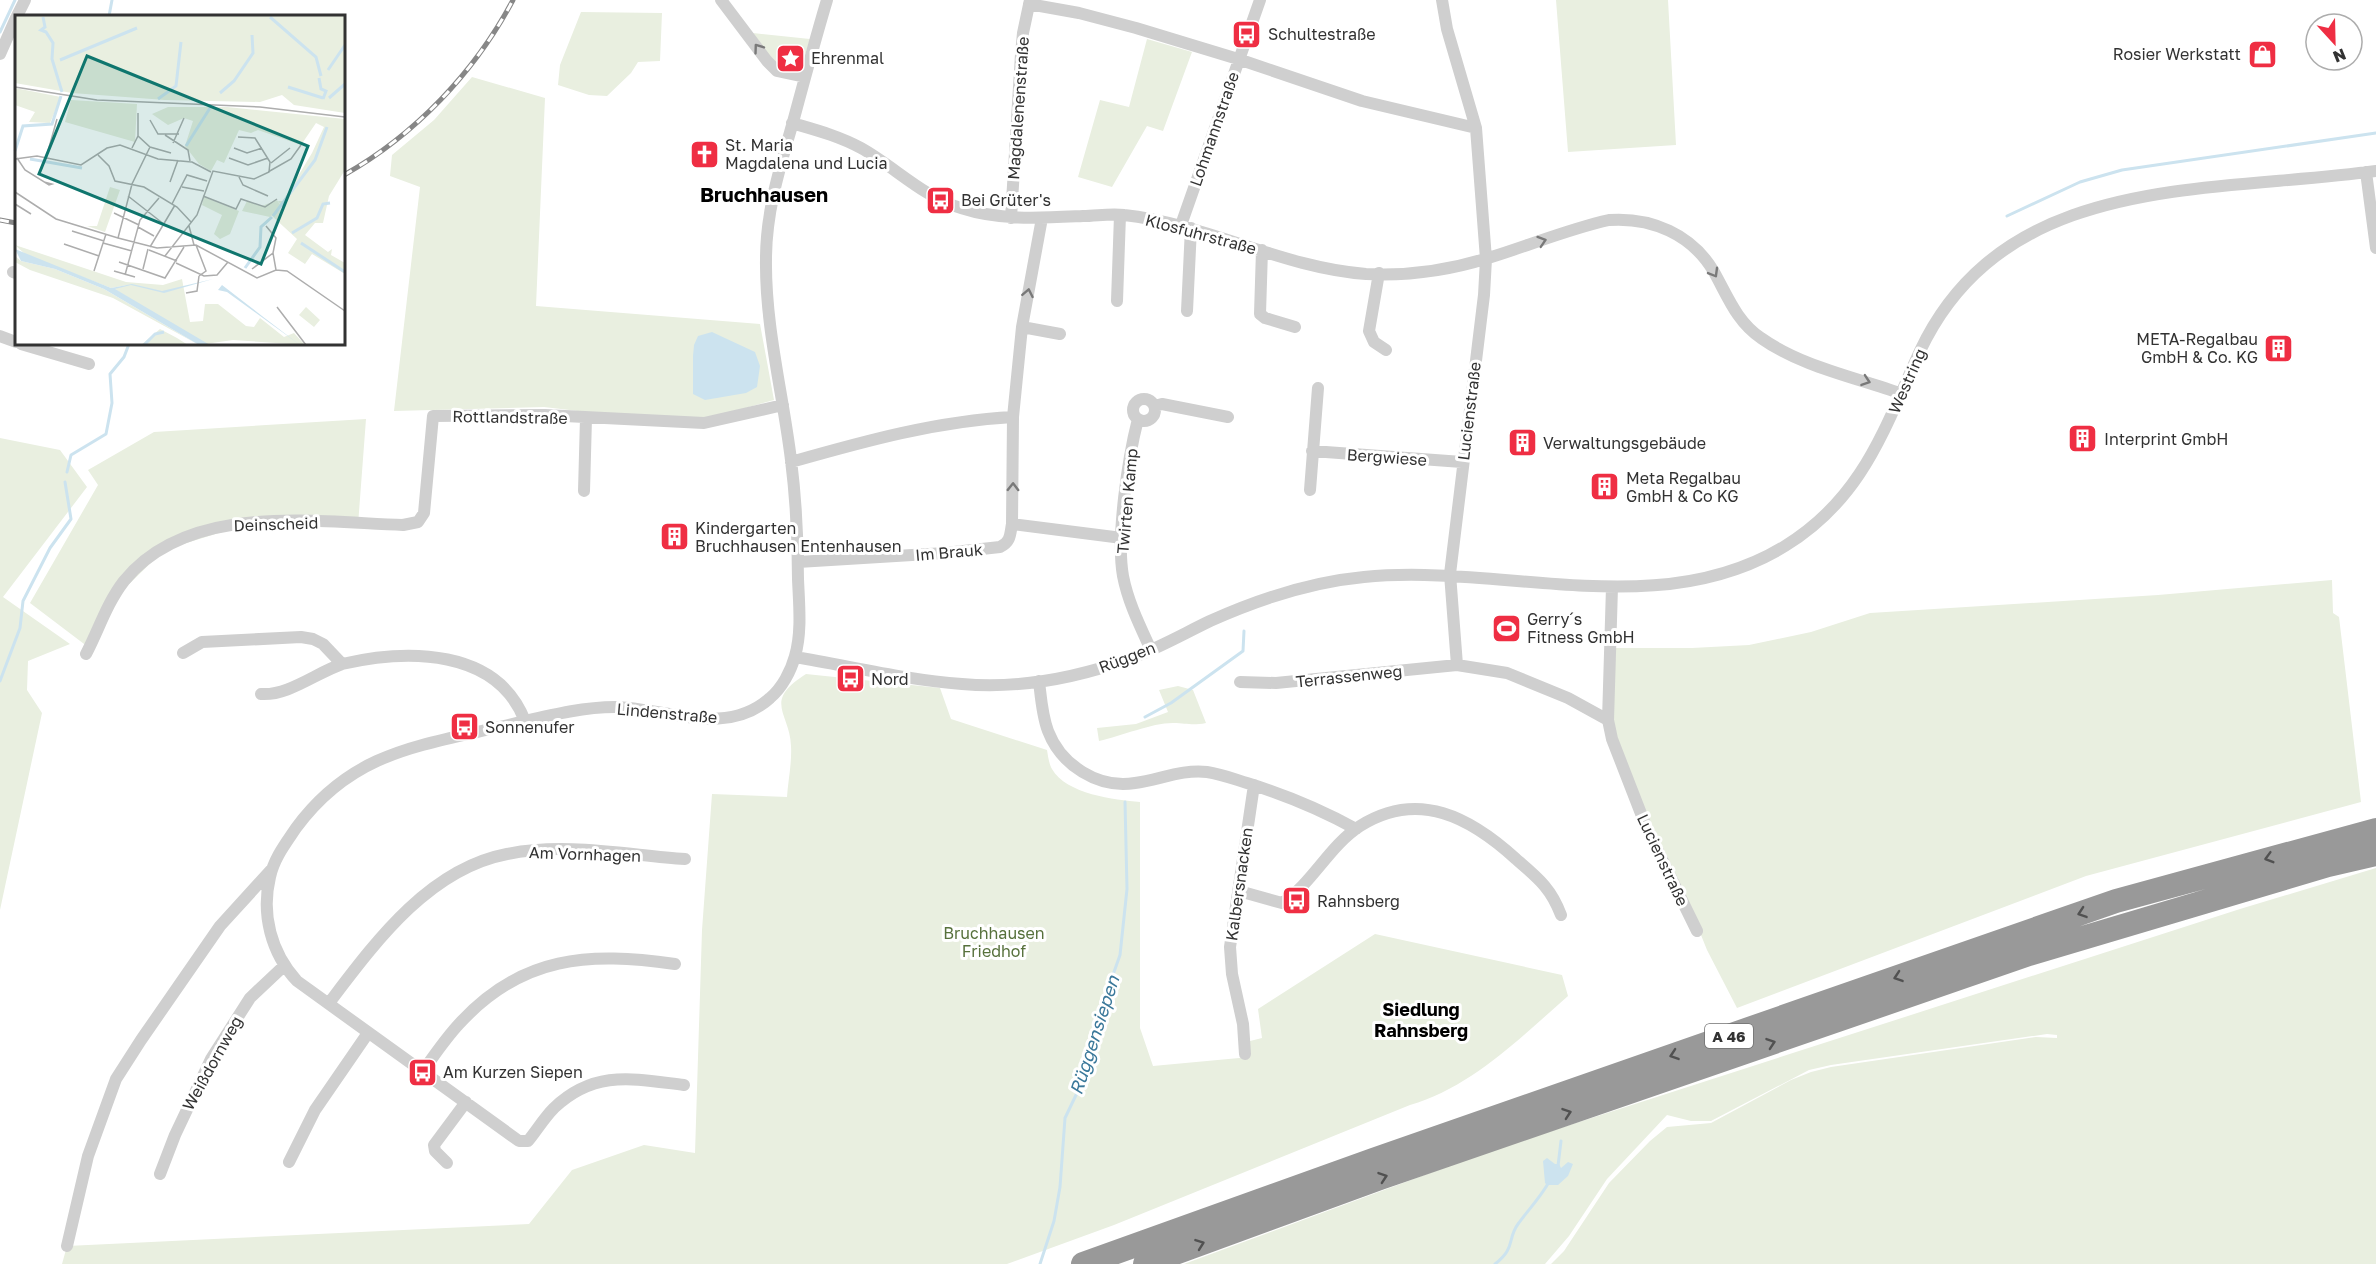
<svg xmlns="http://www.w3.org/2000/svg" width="2376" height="1264" viewBox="0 0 2376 1264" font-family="'Golos Text',sans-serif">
	<rect width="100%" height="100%" fill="#fff"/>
	<path fill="#e9efe0" d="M1556,0H1668L1676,145L1568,152Z
		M581,12L662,13L660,61L638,62L631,73L607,96L589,95L558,85L560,65Z
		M753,33L810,39L800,71L776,66Z
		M1147,39L1192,52L1163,131L1147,126L1112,187L1078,177L1100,100L1129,107Z
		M472,77L545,98L536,306L760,324L774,400L688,424L544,407L394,411L420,187L390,176L392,155L434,120Z
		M366,419L358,525L238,527L164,550L120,593L92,650L30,603L98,485L88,470L154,432Z
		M0,438L60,450L87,487L3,597L70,644L28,661L27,690L42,713L0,910Z
		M2332,580L2333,613L2339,617L2361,802L2086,876L1737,1008L1707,950L1699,930L1640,804L1614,737L1613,648H1692L1749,645L1811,632L1870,613L2158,595Z
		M806,674L940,688L951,719L1047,750C1048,756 1049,764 1052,769C1066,794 1115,800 1140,802V1028L1153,1066L1250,1057V1041L1262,1038L1258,1009L1375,934L1562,975L1568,996C1520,1038 1472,1087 1410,1105L1114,1225L1007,1264H62L67,1246L529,1224L572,1170L644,1145L695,1153L702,930L712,794L787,797C788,781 792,763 791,746C790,712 762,702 806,674Z
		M1178,686L1193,690L1206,723C1191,726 1187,723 1173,723C1151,723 1122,736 1099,741L1097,728L1136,724L1168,712L1159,690Z
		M2376,868V1264H1551L1564,1251L1609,1183L1650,1141L1667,1127L1711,1123L1791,1080L1811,1072L1831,1067L2036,1037L2057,1038V1035L2047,1034L1831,1065L1809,1070L1711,1121H1691L1667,1115L1607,1179L1569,1236L1545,1264H1184L1492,1150L2240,909Z"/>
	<path fill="#cce3ef" d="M712,332L755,352L760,366L757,387L746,393L705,400L693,394V356L694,345L698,336Z
		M1547,1158L1555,1164H1559L1561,1168L1568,1162L1573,1164L1568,1176L1558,1185H1547L1545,1183L1543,1161Z"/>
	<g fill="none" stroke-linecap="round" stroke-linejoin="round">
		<path stroke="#cce3ef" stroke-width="3" d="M109,16L112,0
			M0,32L15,0
			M2007,216L2080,182L2122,170L2376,133
			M67,472L71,455L106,434L112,403L110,374L124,357L129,344
			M0,681L20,628L23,601L50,548L71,519L65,482
			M1145,717L1171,703L1243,651L1244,631
			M1558,1166L1561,1141
			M1040,1264L1054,1221L1060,1187L1065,1118L1077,1093L1094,1041L1097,1020L1120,955L1127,889L1125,802
			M1495,1264C1516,1248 1507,1239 1518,1224C1528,1210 1540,1198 1549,1182"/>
		<path stroke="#cfcfcf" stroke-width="12" d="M721,0L767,61L777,71L805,77
			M1442,0L1447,29L1476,128L1486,259L1484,295L1450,574L1457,665
			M1029,4L1079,13L1136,28L1238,59L1362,101L1476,128
			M17,16L25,0
			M0,54L16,18
			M792,123C816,130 839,136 861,148C895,167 923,197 961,208C1001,221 1042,218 1083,216C1096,216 1111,213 1124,215C1207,224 1283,268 1366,274C1406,276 1450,270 1488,258C1528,246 1568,229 1609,220C1651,217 1692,234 1714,272C1728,297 1737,322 1761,338C1802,367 1855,377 1902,394
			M2366,172L2376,248
			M1011,218L1021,54L1023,33L1030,0
			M1181,225L1260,0
			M1262,250L1260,314L1265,318L1295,327
			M13,272L16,273
			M1379,273L1369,331L1374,342L1386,350
			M1117,301L1120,215
			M1187,311L1191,228
			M1022,327L1060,334
			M0,336L16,342
			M21,344L89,364
			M1133 410a11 11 0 1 1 22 0a11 11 0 1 1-22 0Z
			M1155,406L1162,404L1228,417
			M1138,419C1128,458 1116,537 1123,576C1128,602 1140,626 1151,650
			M1312,451L1462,462
			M791,462C865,441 937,421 1013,417
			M1310,490L1318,388
			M584,491L586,418
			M1012,524L1122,538
			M798,562L945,553L1000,547C1011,542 1010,534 1012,524L1013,417L1022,327L1042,218
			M183,653L202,642L301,637L313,639L323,644L342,664C407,649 497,648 525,721
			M86,654C99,629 107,603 124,581C188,502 313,522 403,525L418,522L424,513L433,416L545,415L704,423L783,405
			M795,657C850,666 906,680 962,684C1019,689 1076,678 1129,659C1157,649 1183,634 1210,621C1259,599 1310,582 1364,577C1503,563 1658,624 1785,546C1863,498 1884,429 1920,351C2005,171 2210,194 2376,171
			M1039,681C1041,698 1042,715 1048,731C1061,765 1098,789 1135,783C1159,780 1182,769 1207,772C1221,774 1234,779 1247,783C1286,795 1320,809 1356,829
			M1240,682L1276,683L1457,665L1507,673L1568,698L1608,720L1612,587
			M261,694C288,696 316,673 342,664
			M1608,720L1612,739L1647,829L1697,931
			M1239,891L1282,903C1312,884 1329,846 1360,826C1419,789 1471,818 1516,859C1538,878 1551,888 1561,915
			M329,1003C374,944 428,869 507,854C565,842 627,855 685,859
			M1245,1054L1243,1024L1232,974L1230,947L1254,785
			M422,1072C434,1056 445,1039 459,1024C522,955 589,952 675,964
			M684,1085C634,1079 595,1069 554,1108C544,1118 537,1130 528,1141H519L297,981C271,953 261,914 270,877C274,858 286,843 296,828C352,752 418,746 504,726C540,718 578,707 615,707C666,708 726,738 770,698C782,688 791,671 795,656C802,632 799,604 798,579C798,540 796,500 791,460C783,394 765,326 766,259C766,211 780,167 793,122C804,81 815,40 827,0
			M289,1162L315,1110L368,1033
			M447,1163L435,1151L434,1145L466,1102
			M160,1174L175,1135L211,1059L250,998L285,965
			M67,1246L88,1156L116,1079L141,1040L220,926L271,870"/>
		<path stroke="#999" stroke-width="24" d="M1083,1264L1373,1160L2116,901L2376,830
			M1145,1264L1380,1178L2029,954L2328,865L2376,854"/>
		<defs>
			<path id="rail" d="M344,175C415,135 475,72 513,0
				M0,220L16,223"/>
		</defs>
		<use href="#rail" stroke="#878787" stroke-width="5"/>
		<use href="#rail" stroke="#fff" stroke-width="3" stroke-dasharray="9" stroke-linecap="butt"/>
	</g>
	<defs><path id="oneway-chevron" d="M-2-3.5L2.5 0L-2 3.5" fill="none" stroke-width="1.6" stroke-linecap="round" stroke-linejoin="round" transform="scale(1.5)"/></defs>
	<g stroke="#797979">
		<use href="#oneway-chevron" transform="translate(758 48) rotate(-126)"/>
		<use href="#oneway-chevron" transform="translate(1542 241) rotate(-18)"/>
		<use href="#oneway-chevron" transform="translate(1714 273) rotate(60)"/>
		<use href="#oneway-chevron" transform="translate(1028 293) rotate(-79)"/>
		<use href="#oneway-chevron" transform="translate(1866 381) rotate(19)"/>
		<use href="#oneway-chevron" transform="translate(1013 487) rotate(-89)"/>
	</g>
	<g stroke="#515151">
		<use href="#oneway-chevron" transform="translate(2269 858) rotate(164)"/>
		<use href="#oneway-chevron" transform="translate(2082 913) rotate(161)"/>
		<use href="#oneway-chevron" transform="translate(1898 977) rotate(161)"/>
		<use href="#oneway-chevron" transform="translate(1771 1043) rotate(-19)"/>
		<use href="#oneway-chevron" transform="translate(1674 1055) rotate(161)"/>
		<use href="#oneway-chevron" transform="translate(1567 1113) rotate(-19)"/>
		<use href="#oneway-chevron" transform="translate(1383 1177) rotate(-19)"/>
		<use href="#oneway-chevron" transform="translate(1200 1244) rotate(-20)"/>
	</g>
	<defs>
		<symbol id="bus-square" viewBox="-11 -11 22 22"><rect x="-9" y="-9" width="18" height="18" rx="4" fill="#ef2e43" stroke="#fff"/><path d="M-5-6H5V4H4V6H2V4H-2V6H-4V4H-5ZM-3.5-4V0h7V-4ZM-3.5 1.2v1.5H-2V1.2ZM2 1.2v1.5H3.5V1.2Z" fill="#fff"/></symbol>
		<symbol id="shop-square" viewBox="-11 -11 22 22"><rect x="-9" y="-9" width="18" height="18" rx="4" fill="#ef2e43" stroke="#fff"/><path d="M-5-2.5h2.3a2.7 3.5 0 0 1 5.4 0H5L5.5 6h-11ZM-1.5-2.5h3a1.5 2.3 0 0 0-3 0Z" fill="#fff"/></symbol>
		<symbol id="sight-square" viewBox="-11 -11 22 22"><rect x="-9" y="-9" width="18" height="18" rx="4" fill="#ef2e43" stroke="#fff"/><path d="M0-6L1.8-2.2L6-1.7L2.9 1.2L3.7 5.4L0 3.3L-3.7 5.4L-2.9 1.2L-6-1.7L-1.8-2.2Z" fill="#fff"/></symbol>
		<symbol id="church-square" viewBox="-11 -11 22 22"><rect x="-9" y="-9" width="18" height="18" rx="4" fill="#ef2e43" stroke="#fff"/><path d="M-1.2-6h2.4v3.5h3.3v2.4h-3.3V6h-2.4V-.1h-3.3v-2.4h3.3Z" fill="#fff"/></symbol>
		<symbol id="building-square" viewBox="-11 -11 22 22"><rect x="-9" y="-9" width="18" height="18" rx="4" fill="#ef2e43" stroke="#fff"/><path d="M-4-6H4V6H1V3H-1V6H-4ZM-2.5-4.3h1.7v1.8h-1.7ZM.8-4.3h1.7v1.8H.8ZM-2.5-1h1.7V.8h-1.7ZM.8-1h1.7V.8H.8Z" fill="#fff"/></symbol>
		<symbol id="stadium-square" viewBox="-11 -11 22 22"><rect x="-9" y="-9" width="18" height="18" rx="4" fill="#ef2e43" stroke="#fff"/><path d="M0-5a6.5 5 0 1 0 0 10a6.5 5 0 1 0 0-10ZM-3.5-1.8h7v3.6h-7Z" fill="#fff"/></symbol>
	</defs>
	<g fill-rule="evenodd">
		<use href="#bus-square" x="1230" y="18" width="33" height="33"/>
		<use href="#shop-square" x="2246" y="38" width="33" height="33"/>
		<use href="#sight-square" x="774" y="42" width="33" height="33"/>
		<use href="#church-square" x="688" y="138" width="33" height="33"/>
		<use href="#bus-square" x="924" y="184" width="33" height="33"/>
		<use href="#building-square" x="2262" y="332" width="33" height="33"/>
		<use href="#building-square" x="2066" y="422" width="33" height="33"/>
		<use href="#building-square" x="1506" y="426" width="33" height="33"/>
		<use href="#building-square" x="1588" y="470" width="33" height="33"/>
		<use href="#building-square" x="658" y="520" width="33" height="33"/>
		<use href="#stadium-square" x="1490" y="612" width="33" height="33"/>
		<use href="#bus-square" x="834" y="662" width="33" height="33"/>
		<use href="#bus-square" x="448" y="710" width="33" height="33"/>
		<use href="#bus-square" x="1280" y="884" width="33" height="33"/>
		<use href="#bus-square" x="406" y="1056" width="33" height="33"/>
	</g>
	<g text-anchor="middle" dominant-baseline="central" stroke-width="6" stroke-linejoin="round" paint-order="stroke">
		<rect fill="#fff" stroke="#707070" stroke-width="1.5" x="1705" y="1024" width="48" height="24" rx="4.5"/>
		<g font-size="15" font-weight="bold" fill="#323232">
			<text x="1729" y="1036">A 46</text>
		</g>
		<g font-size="16" fill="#323232" stroke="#fff" text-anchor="start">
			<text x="1268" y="34">Schultestraße</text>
			<text x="2241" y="54" text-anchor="end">Rosier Werkstatt</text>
			<text x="811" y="58">Ehrenmal</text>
			<text x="725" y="145">St. Maria<tspan x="725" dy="18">Magdalena und Lucia</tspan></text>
			<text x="961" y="200">Bei Grüter's</text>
			<text x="2258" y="339" text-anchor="end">META-Regalbau<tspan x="2258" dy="18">GmbH &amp; Co. KG</tspan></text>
			<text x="2104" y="439">Interprint GmbH</text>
			<text x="1543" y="443">Verwaltungsgebäude</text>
			<text x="1626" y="478">Meta Regalbau<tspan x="1626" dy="18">GmbH &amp; Co KG</tspan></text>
			<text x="695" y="528">Kindergarten<tspan x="695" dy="18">Bruchhausen Entenhausen</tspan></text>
			<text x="1527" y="619">Gerry´s<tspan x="1527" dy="18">Fitness GmbH</tspan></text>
			<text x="871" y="679">Nord</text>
			<text x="485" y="727">Sonnenufer</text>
			<text x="1317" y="901">Rahnsberg</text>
			<text x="443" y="1072">Am Kurzen Siepen</text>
		</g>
		<g font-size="16" fill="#323232" stroke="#fff">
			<text transform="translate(1018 108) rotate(-86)">Magdalenenstraße</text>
			<text transform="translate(1214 129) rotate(-71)">Lohmannstraße</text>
			<text transform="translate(1201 234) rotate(15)">Klosfuhrstraße</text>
			<text transform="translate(1907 381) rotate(-66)">Westring</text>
			<text transform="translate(1469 411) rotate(-83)">Lucienstraße</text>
			<text transform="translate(510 417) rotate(1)">Rottlandstraße</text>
			<text transform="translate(1387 457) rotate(4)">Bergwiese</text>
			<text transform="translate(1127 501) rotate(-85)">Twirten Kamp</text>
			<text transform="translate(276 524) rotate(-2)">Deinscheid</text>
			<text transform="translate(949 552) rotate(-5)">Im Brauk</text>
			<text transform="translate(1127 657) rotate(-21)">Rüggen</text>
			<text transform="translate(1349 676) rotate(-6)">Terrassenweg</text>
			<text transform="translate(667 713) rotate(5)">Lindenstraße</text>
			<text transform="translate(585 854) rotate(2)">Am Vornhagen</text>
			<text transform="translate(1663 860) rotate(65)">Lucienstraße</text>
			<text transform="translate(1239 884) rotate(-82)">Kalbersnacken</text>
			<text transform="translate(212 1063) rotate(-61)">Weißdornweg</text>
		</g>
		<g font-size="16" fill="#57713c" stroke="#fff">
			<text x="994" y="933">Bruchhausen<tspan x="994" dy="18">Friedhof</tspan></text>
		</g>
		<g font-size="18" font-weight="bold" fill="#000" stroke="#fff">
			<text x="1421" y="1009">Siedlung<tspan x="1421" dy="21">Rahnsberg</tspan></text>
		</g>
		<g font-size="18" font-style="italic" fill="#3a789a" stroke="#fff">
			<text transform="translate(1094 1035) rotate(-72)">Rüggensiepen</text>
		</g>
		<g font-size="20" font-weight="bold" fill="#000" stroke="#fff">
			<text x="764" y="194">Bruchhausen</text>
		</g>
	</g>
	<g transform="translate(15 15)">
		<rect width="330" height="330" fill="#fff"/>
		<path d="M0,0H330V98L279,90L267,80L245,87L150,85L57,78L0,68ZM0,73L46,82L35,108L14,107L20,97L0,90ZM56,85L122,89L120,127L50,107ZM153,92H212L330,104V155L314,181L308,208H300L290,220L313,237L317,234L316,240L330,248V259L297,239L290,249L273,238L282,224L256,200L268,193L263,186H268L297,138L309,112L301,108L286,130L243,115L236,118L224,115L209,148L202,145L196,156L184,149L170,131L178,106L169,103L153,110L137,99ZM95,172L105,175L90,217L72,211H82ZM189,182L224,196L215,219L205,224L199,219L207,200L187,190ZM262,185L266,191L255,202L227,196L232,186L247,191ZM0,230L111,267L148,270L167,264L175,307L188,306L190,289H203L231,311L239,312L245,303L269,322L279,318L290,330L218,325L190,329L99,274L112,270L96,273L11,240ZM0,241L6,246L40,254L89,274L184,330L98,283L15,255L0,247ZM291,292L305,305L299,312L284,300ZM145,314L162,323L173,330H126Z" fill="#e9efe0"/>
		<path d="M0,234L96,273L117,269L147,276L198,264L149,278L116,270L100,274L195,330H184L89,274L40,254L6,246ZM207,270L247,301L285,330L212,277L203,275Z" fill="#cce3ef"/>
		<path fill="none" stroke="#cce3ef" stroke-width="3" d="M28,2L30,12L26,15L31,17L38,28L37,44L47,77M255,2L301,42L306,61M45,45L122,13M313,55L330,30M304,63L306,74L311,76L308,84M273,72L308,83M205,78L219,66L238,38L237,20M314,83L330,69M143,84L161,71L166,27M171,131L195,93M0,136L8,111L37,109L46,81M15,144L67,153M258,201L300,145L312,112M277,218L302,203L308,189L315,188M286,228L330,257M230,253L245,232L246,212L257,202M129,330L140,319L149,317"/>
		<path fill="none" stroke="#adadad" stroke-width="1.5" d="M0,72L82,85L245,92L330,102M123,98V121M135,105L143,119H164M150,120L173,135L175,146M158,128L169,103M117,133L123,121L135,132L156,138M219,133L232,138L247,133M83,140L94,151L100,166L129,172L162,192L176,207M2,143L10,155L34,170L37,169L29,167M31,143L42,104M214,143L233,150L253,143M0,144L22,141L66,150L92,133L105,130L143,144L177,147L196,157M256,148L275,133M253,157L276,144L286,130M224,162L228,170L253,181M155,167L163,145M167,172L189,176M0,177L41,204L103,223L142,233L181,230L242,263L261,255L272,256L330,296M113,181L150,210M188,181L221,194L226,184L250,192L262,184M0,189L16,199M157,189L172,160L192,166M99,198L124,210M174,211L179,230M251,211L261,223L258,238L261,255M123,212L139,221M57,216L89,226M103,223L117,169L135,132M88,228L117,236M49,229L84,241M181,230L191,256L184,261M135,232L160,190M134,235L162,246M150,241L182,200L198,156L239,164L254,157L255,147L240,123L223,122M104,247L150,263L169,232M161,248L189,261L202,260L213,247M128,254L133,234M237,254L258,238M79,256L91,219M99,256L120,262M110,260L125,205L144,183M171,278L182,276L184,261M262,292L291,330"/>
		<path fill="#0f766e" fill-opacity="0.15" stroke="#0f766e" stroke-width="3" d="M72,41L293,131L246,249L24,159Z"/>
		<rect width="330" height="330" fill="none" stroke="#323232" stroke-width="3"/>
	</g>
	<g transform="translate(2334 42) rotate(158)"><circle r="28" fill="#ffffff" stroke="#adadad" stroke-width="1.5"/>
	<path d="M0-4.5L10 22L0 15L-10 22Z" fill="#ef2e43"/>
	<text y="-9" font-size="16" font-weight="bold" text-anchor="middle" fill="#323232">N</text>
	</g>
</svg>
